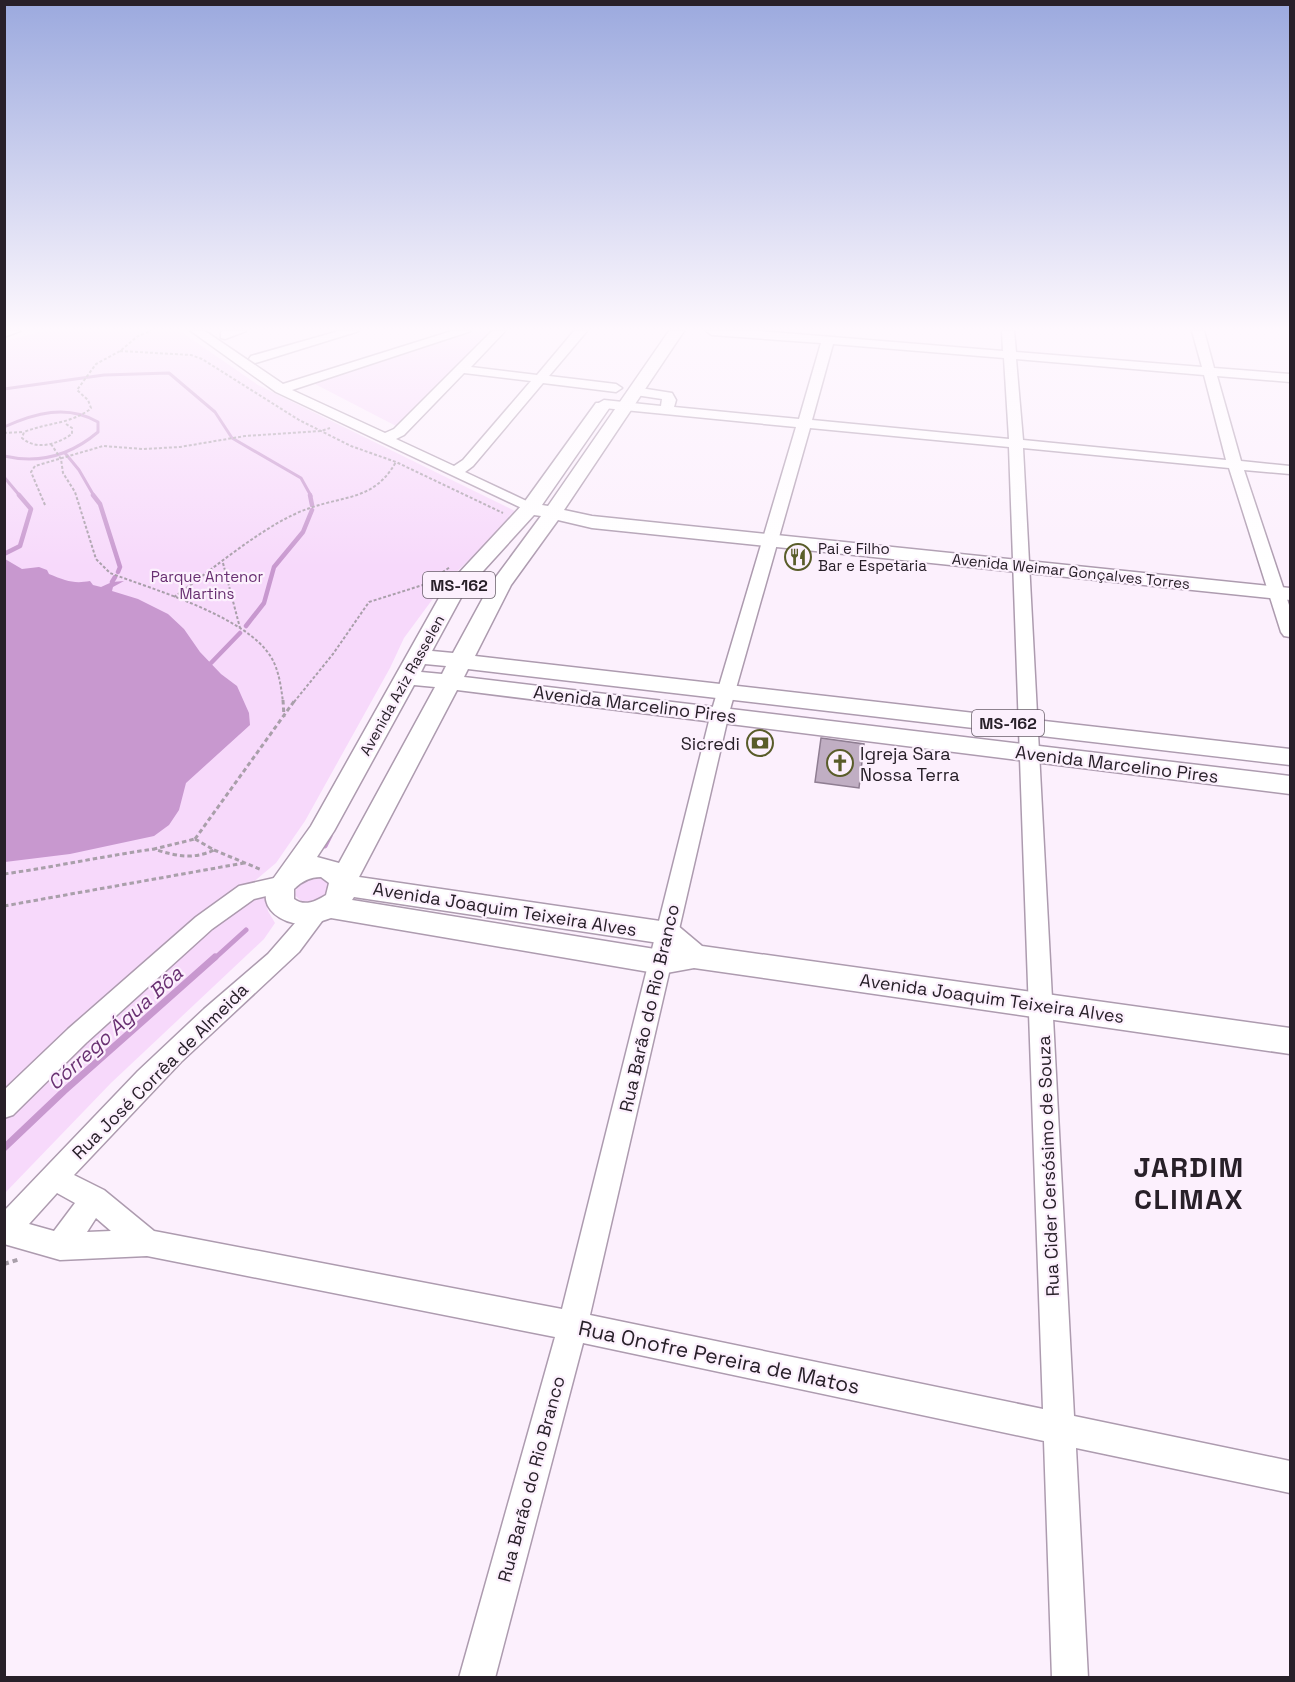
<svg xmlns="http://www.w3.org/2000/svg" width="1295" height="1682" viewBox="0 0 1295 1682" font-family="'Space Grotesk',sans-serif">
	<rect width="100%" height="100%" fill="#fcf0fd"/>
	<path fill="#f7d9fb" d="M43,331H180L258,385L515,511L506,524L443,585L404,638L390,668L305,821L276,863L245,889L243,899L253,900L265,894L268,911L275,923L264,939L111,1083L5,1193V341Z
		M472,331H490L398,427L313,383Z
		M319,876L328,879L332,891C321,900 307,910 295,895L297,886L306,878Z"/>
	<path fill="#c898cf" d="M5,559L22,569L39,567L47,570L49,574C66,581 74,584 90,581L93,585L101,587L112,582L124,581L113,587L112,591L138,599L168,614L184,629L200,652L221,674L237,686L249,713L250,725L186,783L179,810L169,825L154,836L70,854L5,862Z"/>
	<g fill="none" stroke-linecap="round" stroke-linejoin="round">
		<path stroke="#c898cf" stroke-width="3" d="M4,389L104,375L169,373L215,412L232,438L301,478L311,496
			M4,427C35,413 67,404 98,422V432C71,455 39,464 4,456
			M65,453L79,470L94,496
			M4,477L20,496"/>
		<path stroke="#c898cf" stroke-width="4.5" d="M93,495L100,504L120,567L118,572
			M310,495L312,505
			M4,554L20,546L31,509L19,495
			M112,582L115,577
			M246,626L264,603L274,567L303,532L312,510
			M211,663L240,633"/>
		<path stroke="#c898cf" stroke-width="5" d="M325,846L330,836
			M214,959L246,930"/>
		<path stroke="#c898cf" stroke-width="7" d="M4,1148L64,1091L215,957"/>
	</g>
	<path fill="#c0aec3" stroke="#8f7e92" stroke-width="1.5" d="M821,738L864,744L859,788L815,782Z"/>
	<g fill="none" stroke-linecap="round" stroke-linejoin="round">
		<defs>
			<path id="minor" d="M4,331H20L4,337Z
				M191,331H205L283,384L452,331H471L292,390L385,433L394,429L492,331H505L471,367L537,375L574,331H587L549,376L616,384L622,388L616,392L543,383L473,466L465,472L535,505L537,508L530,512L276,392ZM464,373L531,381L463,460L454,466L396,439L404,435Z
				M225,331H246L225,339L221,338V332Z
				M339,331H359L259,362L255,363L249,359L251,356Z
				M706,331H760L1003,351L1002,331H1014L1016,352L1202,367L1192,331H1204L1214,368L1290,374V382L1217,376L1241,461L1290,466V474L1244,470L1290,608V637L1284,636L1281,632L1229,468L1023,448L1074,1416L1290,1461V1493L1076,1448L1088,1678H1052L1044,1441L583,1343L495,1678H459L555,1337L147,1256L60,1260L4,1244V1211L138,1071L204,1009L268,954L309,907L317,905L325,907L328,913L299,952L181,1062L74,1175L104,1190L154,1231L562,1309L711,713L796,427L604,408L597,404L604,400L661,406L662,399L629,394L628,391L634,387L672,393L676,400L674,407L799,419L821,343L712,335ZM833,344L1004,358L1009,439L812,420ZM1016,359L1204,375L1226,460L1023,440ZM810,428L1009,447L1043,1409L590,1315L729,713ZM57,1193L75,1203L54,1231L29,1224ZM96,1218L111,1231L87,1232Z
				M283,876L291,878L294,884L291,890L254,899L212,929L86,1043L13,1115L4,1118V1090L68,1029L196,917L239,886Z"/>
			<path id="major" d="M669,331H684L564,510L592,516L1290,588V600L592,528L558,520L511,585L475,656L1290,749V765L468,669L464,677L1290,776V794L457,690L359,877L667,922L677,925L702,946L1290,1028V1054L694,968L661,974L331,918C322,921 313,925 303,924C283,924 258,909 268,886L311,826L444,589L523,504L596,403H608L610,407L542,505L548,506ZM534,515L541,516L490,585L453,653L432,651L464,592ZM425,664L446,666L442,674L421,672ZM414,685L435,687L339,863L317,857L334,831ZM321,877L329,883L326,895C316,901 305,907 294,899V889C302,881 310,877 321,877ZM354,897L659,943L667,949L661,950L352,900Z"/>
		</defs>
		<use href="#minor" stroke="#ad9baf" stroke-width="3"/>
		<use href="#major" stroke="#ad9baf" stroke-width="3"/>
		<path stroke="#a99faa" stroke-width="2" stroke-dasharray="3 2" stroke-linecap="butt" d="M120,351L191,355L202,359L299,420L351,446L396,462L503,513
			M66,424L72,428V434C57,444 37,451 22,438L24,432C46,423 69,424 89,410L91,408L88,400L77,390L96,364L120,351L138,336L151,331
			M4,433L24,432
			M51,444L61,459L63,473L75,492L96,559L110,573C154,590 246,616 271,657C279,670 281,687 283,702
			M45,505L31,472L35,466L103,446L143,449L180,447L245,436L321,431L330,428
			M223,563L240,628
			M174,597C212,570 267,522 310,508C347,495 374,500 396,462
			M294,702L333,654L369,602L426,584L450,567"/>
		<path stroke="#a99faa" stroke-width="3" stroke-dasharray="4.5 3" stroke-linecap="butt" d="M283,700L284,717
			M195,839L295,700
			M195,839L214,850C193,860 175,856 154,849Z
			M214,850L262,870
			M4,874C54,867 104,856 154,849
			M4,906L244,863"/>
		<path stroke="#a99faa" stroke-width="4" stroke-dasharray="5 4" stroke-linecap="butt" d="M4,1264L20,1259"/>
		<use href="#minor" fill="#fff" fill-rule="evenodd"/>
		<use href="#major" fill="#fff" fill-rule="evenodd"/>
	</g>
	<linearGradient id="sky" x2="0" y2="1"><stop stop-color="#9ba9de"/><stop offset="0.58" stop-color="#fef8fe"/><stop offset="1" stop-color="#fef8fe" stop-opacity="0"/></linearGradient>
	<rect width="1295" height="567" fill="url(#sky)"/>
	<defs>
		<symbol id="restaurant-ring" viewBox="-11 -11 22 22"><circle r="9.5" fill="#fcf0fd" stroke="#595c29" stroke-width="1.5"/><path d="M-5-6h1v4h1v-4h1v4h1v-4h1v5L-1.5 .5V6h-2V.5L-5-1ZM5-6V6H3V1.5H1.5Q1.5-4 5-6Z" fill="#595c29"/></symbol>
		<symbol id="bank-ring" viewBox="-11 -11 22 22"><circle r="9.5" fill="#fcf0fd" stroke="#595c29" stroke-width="1.5"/><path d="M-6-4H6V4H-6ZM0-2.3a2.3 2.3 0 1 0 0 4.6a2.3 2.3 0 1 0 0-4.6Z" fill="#595c29"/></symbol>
		<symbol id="church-ring" viewBox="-11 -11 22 22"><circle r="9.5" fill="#fcf0fd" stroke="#595c29" stroke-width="1.5"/><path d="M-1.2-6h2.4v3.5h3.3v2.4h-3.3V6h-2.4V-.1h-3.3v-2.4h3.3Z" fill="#595c29"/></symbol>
	</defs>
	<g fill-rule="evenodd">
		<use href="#restaurant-ring" x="783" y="542" width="30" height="30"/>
		<use href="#bank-ring" x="745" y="728" width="30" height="30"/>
		<use href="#church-ring" x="825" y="748" width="30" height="30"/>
	</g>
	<g text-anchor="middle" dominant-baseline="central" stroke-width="4.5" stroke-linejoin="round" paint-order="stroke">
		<g font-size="15" fill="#282029" stroke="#fcf0fd" text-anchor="start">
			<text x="818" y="548">Pai e Filho<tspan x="818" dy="17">Bar e Espetaria</tspan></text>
		</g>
		<g font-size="15" fill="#282029" stroke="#fcf0fd">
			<text transform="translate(1071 571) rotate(6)">Avenida Weimar Gonçalves Torres</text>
			<text transform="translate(402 685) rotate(-61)">Avenida Aziz Rasselen</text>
		</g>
		<g font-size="15" fill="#682f71" stroke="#fcf0fd">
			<text x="207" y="576">Parque Antenor<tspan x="207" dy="17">Martins</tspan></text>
		</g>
		<g fill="#fcf0fd" stroke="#685e69" stroke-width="1.5">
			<rect x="423" y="572" width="72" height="26" rx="4.5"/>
			<rect x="972" y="710" width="72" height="26" rx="4.5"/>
		</g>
		<g font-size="16" font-weight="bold" fill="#282029">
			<text x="459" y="585">MS-162</text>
			<text x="1008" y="723">MS-162</text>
		</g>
		<g font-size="18" fill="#282029" stroke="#fcf0fd">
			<text transform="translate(635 704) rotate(7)">Avenida Marcelino Pires</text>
			<text transform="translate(1117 764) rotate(7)">Avenida Marcelino Pires</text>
			<text transform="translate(505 909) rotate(9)">Avenida Joaquim Teixeira Alves</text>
			<text transform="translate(992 998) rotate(8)">Avenida Joaquim Teixeira Alves</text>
			<text transform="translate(649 1008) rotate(-77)">Rua Barão do Rio Branco</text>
			<text transform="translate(160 1071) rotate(-45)">Rua José Corrêa de Almeida</text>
			<text transform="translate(1048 1166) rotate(-92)">Rua Cider Cersósimo de Souza</text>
			<text transform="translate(531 1479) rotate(-75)">Rua Barão do Rio Branco</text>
		</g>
		<g font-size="18" fill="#282029" stroke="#fcf0fd" text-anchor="end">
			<text x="740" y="743">Sicredi</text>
			<text x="860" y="753" text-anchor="start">Igreja Sara<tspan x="860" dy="21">Nossa Terra</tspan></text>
		</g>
		<g font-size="20" font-style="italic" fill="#6a3173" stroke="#fcf0fd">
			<text transform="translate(115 1028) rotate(-42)">Córrego Água Bôa</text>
		</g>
		<g font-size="21" fill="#282029" stroke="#fcf0fd">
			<text transform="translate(719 1357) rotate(12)">Rua Onofre Pereira de Matos</text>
		</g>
		<g font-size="28" font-weight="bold" letter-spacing="1.5" fill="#282029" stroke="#fcf0fd">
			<text x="1189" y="1167">JARDIM<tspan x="1189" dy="32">CLIMAX</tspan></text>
		</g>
	</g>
	<rect width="1295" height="1682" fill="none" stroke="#282029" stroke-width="12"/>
</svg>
